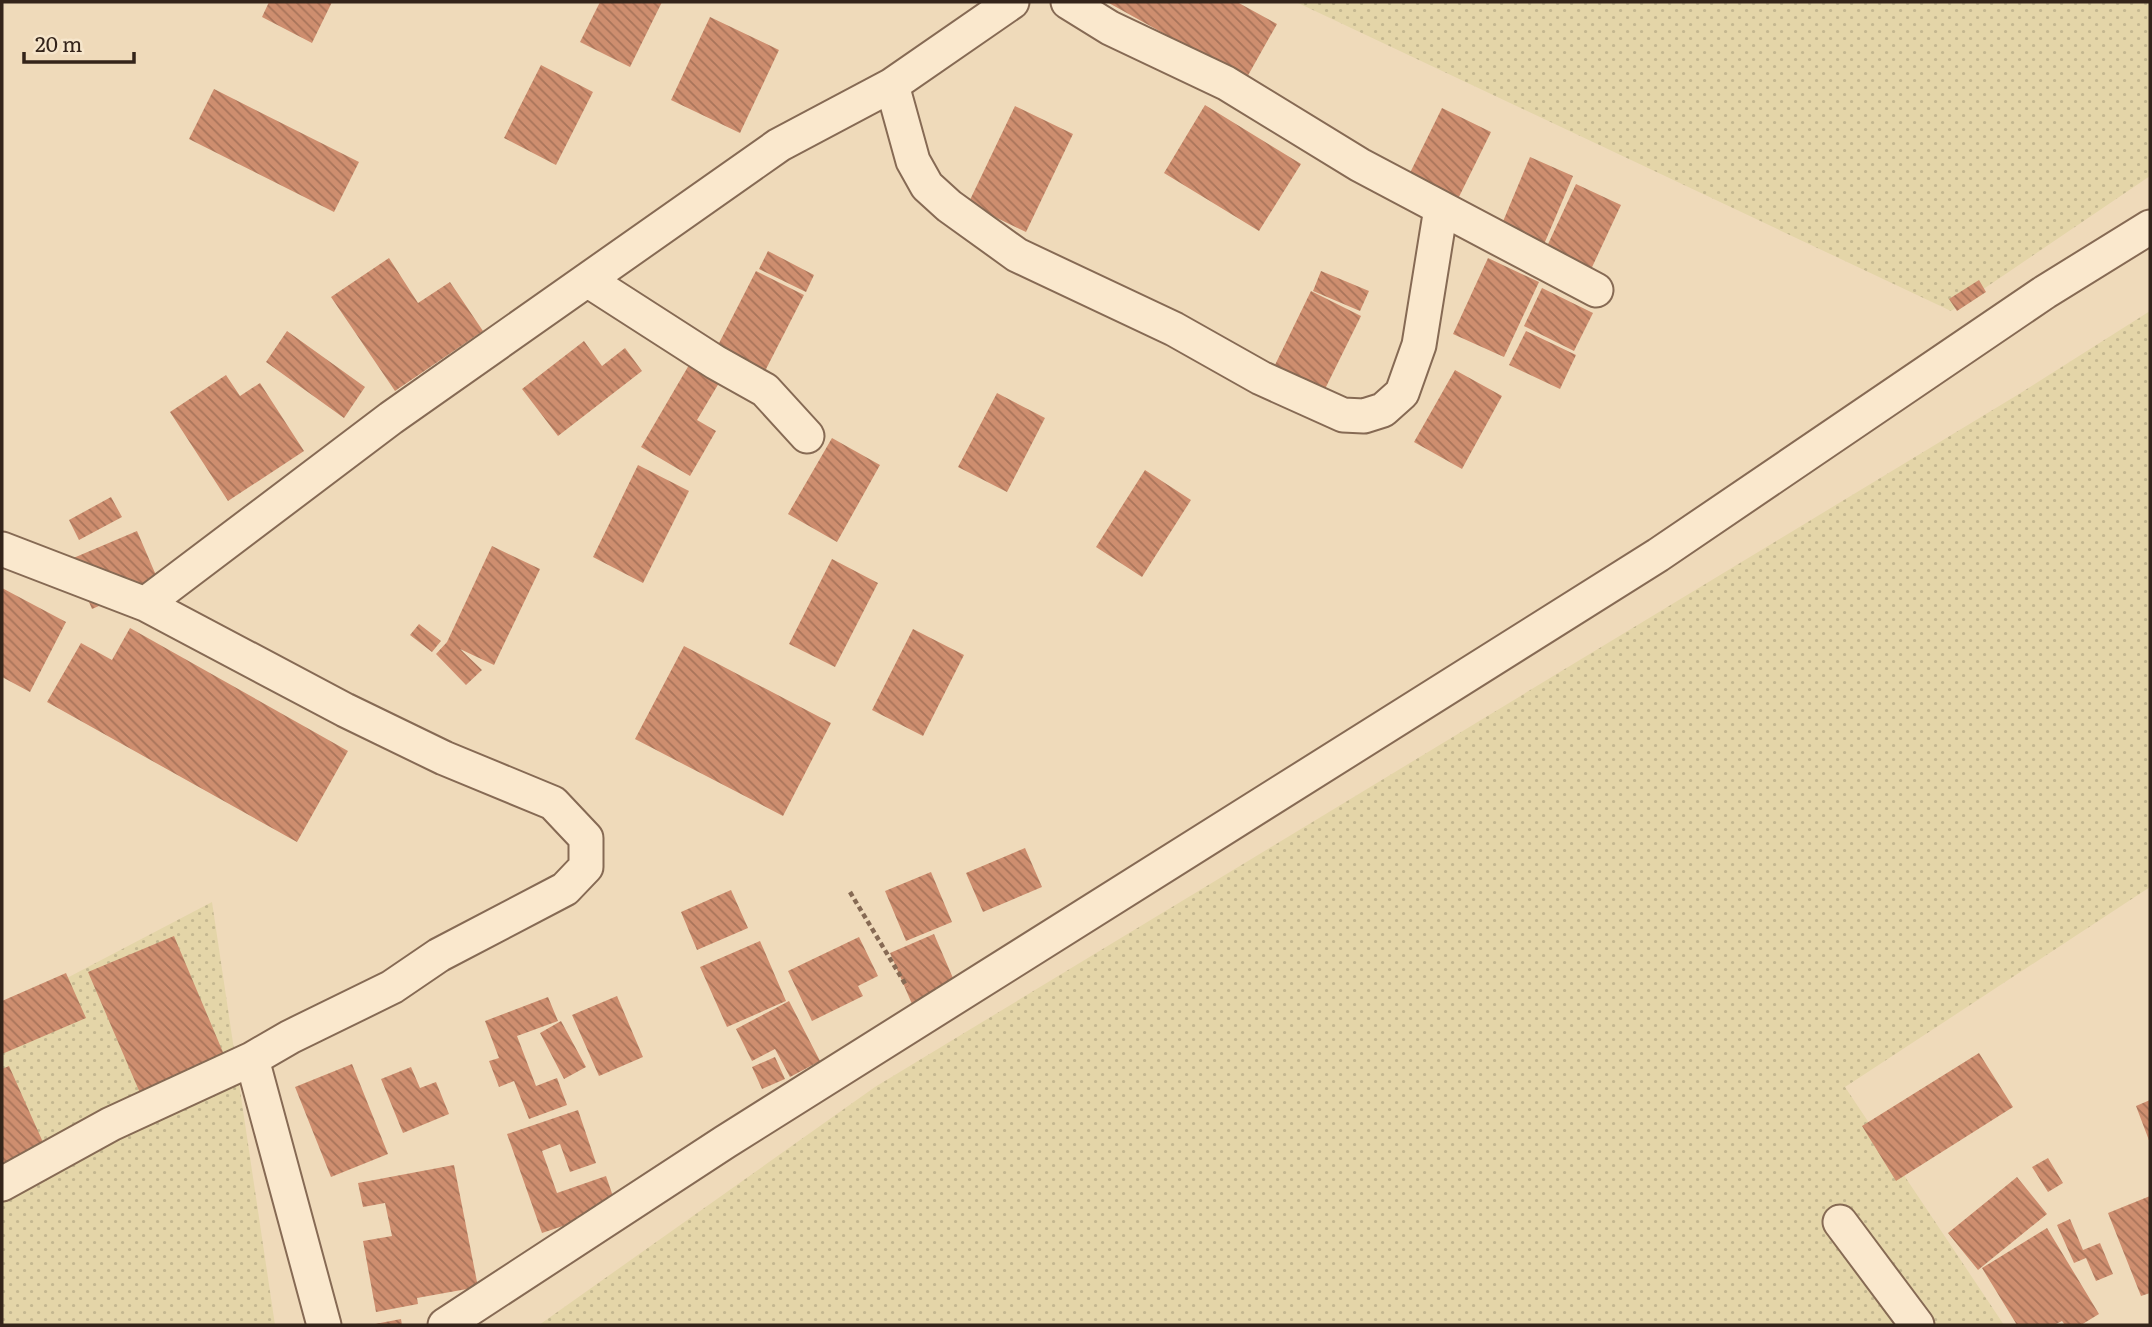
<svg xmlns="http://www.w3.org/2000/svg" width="2152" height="1327" viewBox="0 0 2152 1327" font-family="Literata,serif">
	<defs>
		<pattern id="farmland-dots" width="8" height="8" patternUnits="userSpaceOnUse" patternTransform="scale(1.75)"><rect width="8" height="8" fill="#e4d5a8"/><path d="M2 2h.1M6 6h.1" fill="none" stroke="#c4b790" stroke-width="1.8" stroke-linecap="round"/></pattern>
		<pattern id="building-back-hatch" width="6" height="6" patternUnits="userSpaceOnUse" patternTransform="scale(1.75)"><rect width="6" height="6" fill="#ce8e6f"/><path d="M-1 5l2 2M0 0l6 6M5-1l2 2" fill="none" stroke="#a8745a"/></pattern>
	</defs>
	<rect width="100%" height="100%" fill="#efdaba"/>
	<path fill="url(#farmland-dots)" d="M1296,2H2150V176L1951,311Z
		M2150,311V887L1845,1087L2004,1325H539L875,1087L2019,394Z
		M212,902L275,1325H2V1012Z"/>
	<path fill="url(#building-back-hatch)" d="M269,2H332L312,43L262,17Z
		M600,2H662L630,67L580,42Z
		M1107,2H1237L1277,24L1246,79Z
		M710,17L779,50L740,133L671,100Z
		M541,65L593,92L556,165L504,138Z
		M214,89L359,162L334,212L189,139Z
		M1205,105L1301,164L1259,231L1164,173Z
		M1015,106L1073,134L1026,232L968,204Z
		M1442,108L1491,132L1452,211L1403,187Z
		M1530,157L1573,176L1542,249L1499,231Z
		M1576,184L1621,205L1587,278L1542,257Z
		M768,251L814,275L806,292L759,269Z
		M389,258L418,303L450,282L483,331L395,391L331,297Z
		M1488,258L1539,282L1504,357L1453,334Z
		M756,271L804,295L764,373L716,349Z
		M1321,271L1369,291L1360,311L1313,291Z
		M1979,280L1986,292L1957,311L1949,299Z
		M1542,288L1593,313L1574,351L1524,326Z
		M1311,291L1361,316L1323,393L1273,369Z
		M287,331L365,387L344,418L266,362Z
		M1526,331L1576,355L1560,389L1509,365Z
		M584,341L602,366L625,348L642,371L558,436L522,389Z
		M689,365L719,383L697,420L716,431L690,476L641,447Z
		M1455,370L1502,396L1462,469L1414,442Z
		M226,375L240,396L260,383L304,451L228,501L170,412Z
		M997,393L1045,418L1007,492L958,467Z
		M832,438L880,465L837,542L788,514Z
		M638,465L689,491L643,583L593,557Z
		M1145,470L1191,500L1142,577L1096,547Z
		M111,497L122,517L79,540L69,520Z
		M137,531L158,580L92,609L71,559Z
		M492,546L540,569L494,665L460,649L482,670L466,685L436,654L447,642Z
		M832,559L878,583L835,667L789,644Z
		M2,588L66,622L30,692L2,677Z
		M419,624L441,641L432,652L410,635Z
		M130,628L348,751L297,842L47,702L81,643L112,660Z
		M913,629L964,655L923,736L872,710Z
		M684,646L831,723L783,816L635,739Z
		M1025,848L1042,887L983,912L966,873Z
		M931,872L952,922L906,941L885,891Z
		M731,890L748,928L697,950L681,912Z
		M934,934L959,992L915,1011L890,953Z
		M174,936L225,1057L140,1093L88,972Z
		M859,937L878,976L858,986L863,996L812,1021L788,971Z
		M760,941L786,1001L727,1027L700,967Z
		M66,973L86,1018L2,1054V1001Z
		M617,996L643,1057L599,1076L572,1015Z
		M548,997L558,1021L517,1036L536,1086L557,1078L567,1105L529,1119L514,1081L499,1087L489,1061L499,1058L485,1021Z
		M789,1001L820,1061L790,1077L775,1049L752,1061L736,1029Z
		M561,1021L586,1067L564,1079L540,1033Z
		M1979,1053L2013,1107L1896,1181L1862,1126Z
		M775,1057L785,1079L762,1089L752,1067Z
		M352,1064L388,1154L331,1177L295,1087Z
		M9,1066L46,1149L2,1168V1069Z
		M411,1067L420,1088L436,1082L449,1114L403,1133L381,1079Z
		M2150,1100V1143L2136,1106Z
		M578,1110L596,1163L570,1172L560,1144L542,1151L557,1193L606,1176L617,1208L542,1233L507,1134Z
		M2048,1158L2063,1183L2048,1192L2032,1167Z
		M454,1165L478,1287L417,1298L418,1304L376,1312L363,1241L392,1236L385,1203L363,1207L358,1183Z
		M2017,1177L2047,1214L1978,1270L1948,1233Z
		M2150,1196V1293L2141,1296L2108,1213Z
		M2070,1219L2083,1250L2100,1243L2113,1274L2096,1281L2086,1258L2074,1263L2057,1225Z
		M2047,1228L2099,1314L2081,1325H2065L2062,1321L2054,1325H2017L1982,1268Z
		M401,1319L402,1325H375V1324Z"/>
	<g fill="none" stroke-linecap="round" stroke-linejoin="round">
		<defs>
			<path id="street" d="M1068,2L1110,28L1226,83L1360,165L1596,290
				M892,85L913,161L927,186L949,206L1017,255L1174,329L1261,378L1343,415L1364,416L1383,410L1402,393L1419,345L1441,208
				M589,281L715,362L765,390L807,436
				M2,549L145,604L345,710L444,758L553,803L586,838V867L565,889L439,955L392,987L290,1037L252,1059L111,1124L2,1184
				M145,604L391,418L779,145L892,85L1012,2
				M252,1059L324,1325
				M1840,1222L1917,1325
				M445,1325L725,1142L1658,555L2045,292L2150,227"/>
		</defs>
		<use href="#street" stroke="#866a54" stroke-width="37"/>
		<path stroke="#866a54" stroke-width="4.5" stroke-dasharray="5 3.5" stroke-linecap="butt" d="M850,892L907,987"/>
		<use href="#street" stroke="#fae8cd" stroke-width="33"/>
	</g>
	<rect width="2152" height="1327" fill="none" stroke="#34241a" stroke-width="7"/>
	<path d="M24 52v10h110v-10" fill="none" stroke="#34241a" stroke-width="3.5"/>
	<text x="35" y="52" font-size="21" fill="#34241a" stroke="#f6e5ca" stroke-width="5" paint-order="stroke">20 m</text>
</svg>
